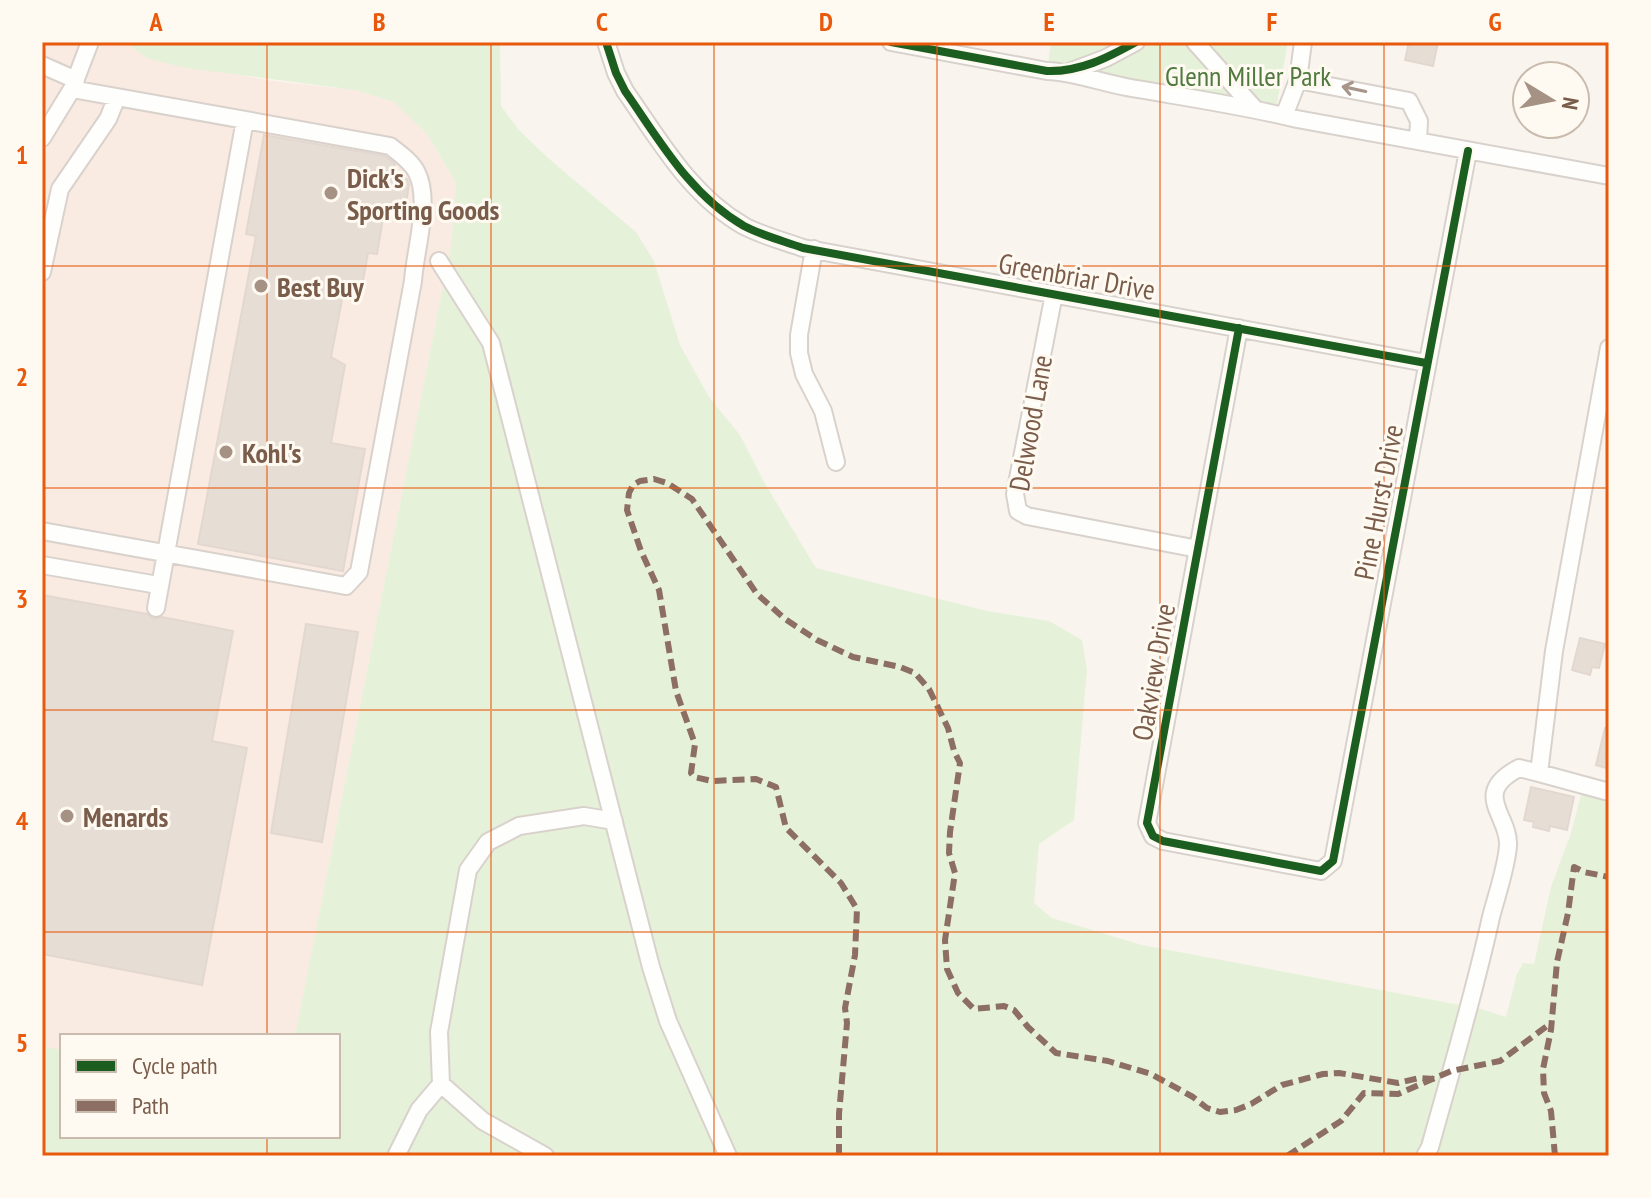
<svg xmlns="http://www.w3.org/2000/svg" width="1651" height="1198" viewBox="0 0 1651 1198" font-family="'PT Sans Narrow',sans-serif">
	<rect width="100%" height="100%" fill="#f9f5ee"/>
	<path fill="#f9eae2" d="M42,42H126L146,58L272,81L355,90L394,102L427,134L456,183L451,246L295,1036H62V1050L42,1046Z"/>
	<path fill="#e6f1d9" d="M126,42H500L501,106L518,129L548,158L636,232L654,261L680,345L709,397L740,435L764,482L816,568L987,611L1049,621L1082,640L1087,670L1074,820L1039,844L1034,903L1052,918L1142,945L1481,1009L1506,1017L1517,974L1523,963L1534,964L1551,887L1571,833L1582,791L1609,800V1156H42V1046L62,1050V1136H338V1036H295L451,246L456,183L427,134L394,102L355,90L186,68L146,58Z
		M1051,42H1288L1275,114L1047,71Z"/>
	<path fill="#e6ddd5" stroke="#e3d8d0" stroke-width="2" d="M1409,42H1438L1433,66L1405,60Z
		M264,135L385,156L395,164L393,176L407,179L409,184L405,210L385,206L377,254L368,253L362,286L345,284L331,357L345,365L331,443L365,449L343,571L198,544L256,236L246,234Z
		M42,595L147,614L153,619L162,617L233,631L212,741L247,748L202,985L42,954Z
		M306,624L358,632L322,842L271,833Z
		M1580,638L1605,644L1599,668L1592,667L1590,675L1572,670Z
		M1605,728L1609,729V769L1596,765Z
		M1531,787L1574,797L1567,830L1550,826L1549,831L1533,827L1534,822L1524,820Z"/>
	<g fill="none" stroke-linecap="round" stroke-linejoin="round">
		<defs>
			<path id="minor" d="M606,42L616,73L625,91C660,141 690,195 744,226C763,236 784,241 803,248L1426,363
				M891,42L1047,71C1075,72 1099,82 1126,87C1183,97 1240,105 1297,119L1609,176
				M1195,42L1254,108
				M42,65L76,80
				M1069,72L1106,58L1136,42
				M1298,80L1409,101L1419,121L1418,141
				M1284,116L1298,80L1303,42
				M42,138L72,89L90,42
				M814,249L799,335V353L804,374L823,411L836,462
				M439,261L491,343L651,967L668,1021L728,1156
				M42,272L60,189L108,119L117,97
				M1054,294L1015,494L1018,511L1027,516L1198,549
				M1239,328L1147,823L1153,836L1163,841L1321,871L1333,861L1468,151
				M42,531L346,586L359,572L413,281C415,250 431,201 417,173C412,162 399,153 390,146L72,89
				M42,565L158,585
				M156,608L245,120
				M1539,773L1609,792
				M441,1084L483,1121L545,1156
				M396,1156L419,1110L441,1084L439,1032L468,870L488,842L519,826L584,816L614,821
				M1425,1156L1430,1147C1451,1071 1474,995 1491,917C1497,894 1506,869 1508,846C1510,815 1470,794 1519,768L1539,773L1554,651L1609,348"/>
		</defs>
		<use href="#minor" stroke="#d9d2cc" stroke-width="20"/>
		<use href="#minor" stroke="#fefefc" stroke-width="16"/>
		<path stroke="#8d6e63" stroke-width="6" stroke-dasharray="12 6" stroke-linecap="butt" d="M839,1156V1114L847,1023L845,1008L855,955L857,909L841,883L786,828L776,787L756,779L712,781L694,777L691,773L695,744L676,691L659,590L641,551L627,510L629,493L633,485L640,481L654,479L667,483L692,499L757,594L785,619L817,640L853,657L900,667L915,673L929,689L948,728L954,751L960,763L950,832L949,853L955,873L945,940L947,969L958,993L974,1009L1004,1006L1014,1010L1028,1027L1056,1053L1108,1061L1151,1074L1193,1097L1207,1108L1220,1112L1236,1110L1251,1104L1282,1085L1323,1074L1339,1073L1398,1083L1419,1078L1436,1079
			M1287,1156L1341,1121L1364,1093L1398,1094L1451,1071L1500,1061L1551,1023
			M1555,1156L1551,1111L1544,1093L1543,1069L1551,1030L1557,962L1568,913L1574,867L1584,872L1609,877"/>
		<defs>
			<path id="cycleway" d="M606,42L616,73L625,91C660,141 690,195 744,226C763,236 784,241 803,248L1426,363
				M891,42L1047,71C1080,72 1107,58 1136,42
				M1239,328L1147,823L1153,836L1163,841L1321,871L1333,861L1468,151"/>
		</defs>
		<use href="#cycleway" stroke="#fffaf1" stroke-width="13"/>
		<use href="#cycleway" stroke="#1b5e20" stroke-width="8"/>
	</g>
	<defs><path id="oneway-shaft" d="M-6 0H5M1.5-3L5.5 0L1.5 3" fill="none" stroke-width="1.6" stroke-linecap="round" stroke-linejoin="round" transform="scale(2)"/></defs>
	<use stroke="#a89589" href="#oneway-shaft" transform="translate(1354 89) rotate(-168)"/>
	<path fill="none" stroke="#e8590c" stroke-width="2" stroke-opacity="0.55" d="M267,42V1036M491,42V1156M714,42V1156M937,42V1156M1160,42V1156M1384,42V1156M42,266H1609M42,488H1609M42,710H1609M42,932H1609M267,1136V1156"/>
	<g fill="#a69284" stroke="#fffaf1" stroke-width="3">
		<circle cx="331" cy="193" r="8"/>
		<circle cx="261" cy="286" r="8"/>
		<circle cx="226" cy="452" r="8"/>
		<circle cx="67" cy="816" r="8"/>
	</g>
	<g text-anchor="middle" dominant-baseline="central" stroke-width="6" stroke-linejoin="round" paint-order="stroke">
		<g font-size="28" fill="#517a40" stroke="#fffaf1">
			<text x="1248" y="75">Glenn Miller Park</text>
		</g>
		<g font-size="28" font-weight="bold" fill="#7a5c4b" stroke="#fffaf1" text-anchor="start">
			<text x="347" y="177">Dick's<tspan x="347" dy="32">Sporting Goods</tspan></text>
			<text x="277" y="286">Best Buy</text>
			<text x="242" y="452">Kohl's</text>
			<text x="83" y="816">Menards</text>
		</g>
		<g font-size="28" fill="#7a5c4b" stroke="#fffaf1">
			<text transform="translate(1077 276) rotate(10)">Greenbriar Drive</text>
			<text transform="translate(1030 423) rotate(-80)">Delwood Lane</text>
			<text transform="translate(1378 502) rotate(-79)">Pine Hurst Drive</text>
			<text transform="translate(1153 672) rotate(-80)">Oakview Drive</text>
		</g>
	</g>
	<rect width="1651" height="1198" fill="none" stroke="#fffaf1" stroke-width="88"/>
	<rect x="60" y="1034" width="280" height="104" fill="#fffaf1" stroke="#cabbaf" stroke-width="2"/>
	<rect x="76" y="1060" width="40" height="12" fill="#1b5e20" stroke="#cabbaf" stroke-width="2"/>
	<text x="132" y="1074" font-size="24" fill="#7a5c4b">Cycle path</text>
	<rect x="76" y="1100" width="40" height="12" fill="#8d6e63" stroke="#cabbaf" stroke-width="2"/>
	<text x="132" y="1114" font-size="24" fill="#7a5c4b">Path</text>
	<g transform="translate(1551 100) rotate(100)"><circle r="38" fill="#fffaf1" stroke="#cabbaf" stroke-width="2"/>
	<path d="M0-6L14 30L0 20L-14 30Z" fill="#a69284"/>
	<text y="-12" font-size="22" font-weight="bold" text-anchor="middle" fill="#7a5c4b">N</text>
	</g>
	<rect x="44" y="44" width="1563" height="1110" fill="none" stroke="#e8590c" stroke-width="3"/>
	<g font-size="26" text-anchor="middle" font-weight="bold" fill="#e8590c">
		<text x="156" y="31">A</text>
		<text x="379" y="31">B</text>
		<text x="602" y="31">C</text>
		<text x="826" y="31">D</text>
		<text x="1049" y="31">E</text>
		<text x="1272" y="31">F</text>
		<text x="1495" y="31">G</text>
		<text x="22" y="164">1</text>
		<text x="22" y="386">2</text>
		<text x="22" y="608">3</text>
		<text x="22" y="830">4</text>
		<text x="22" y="1052">5</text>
	</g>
</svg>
